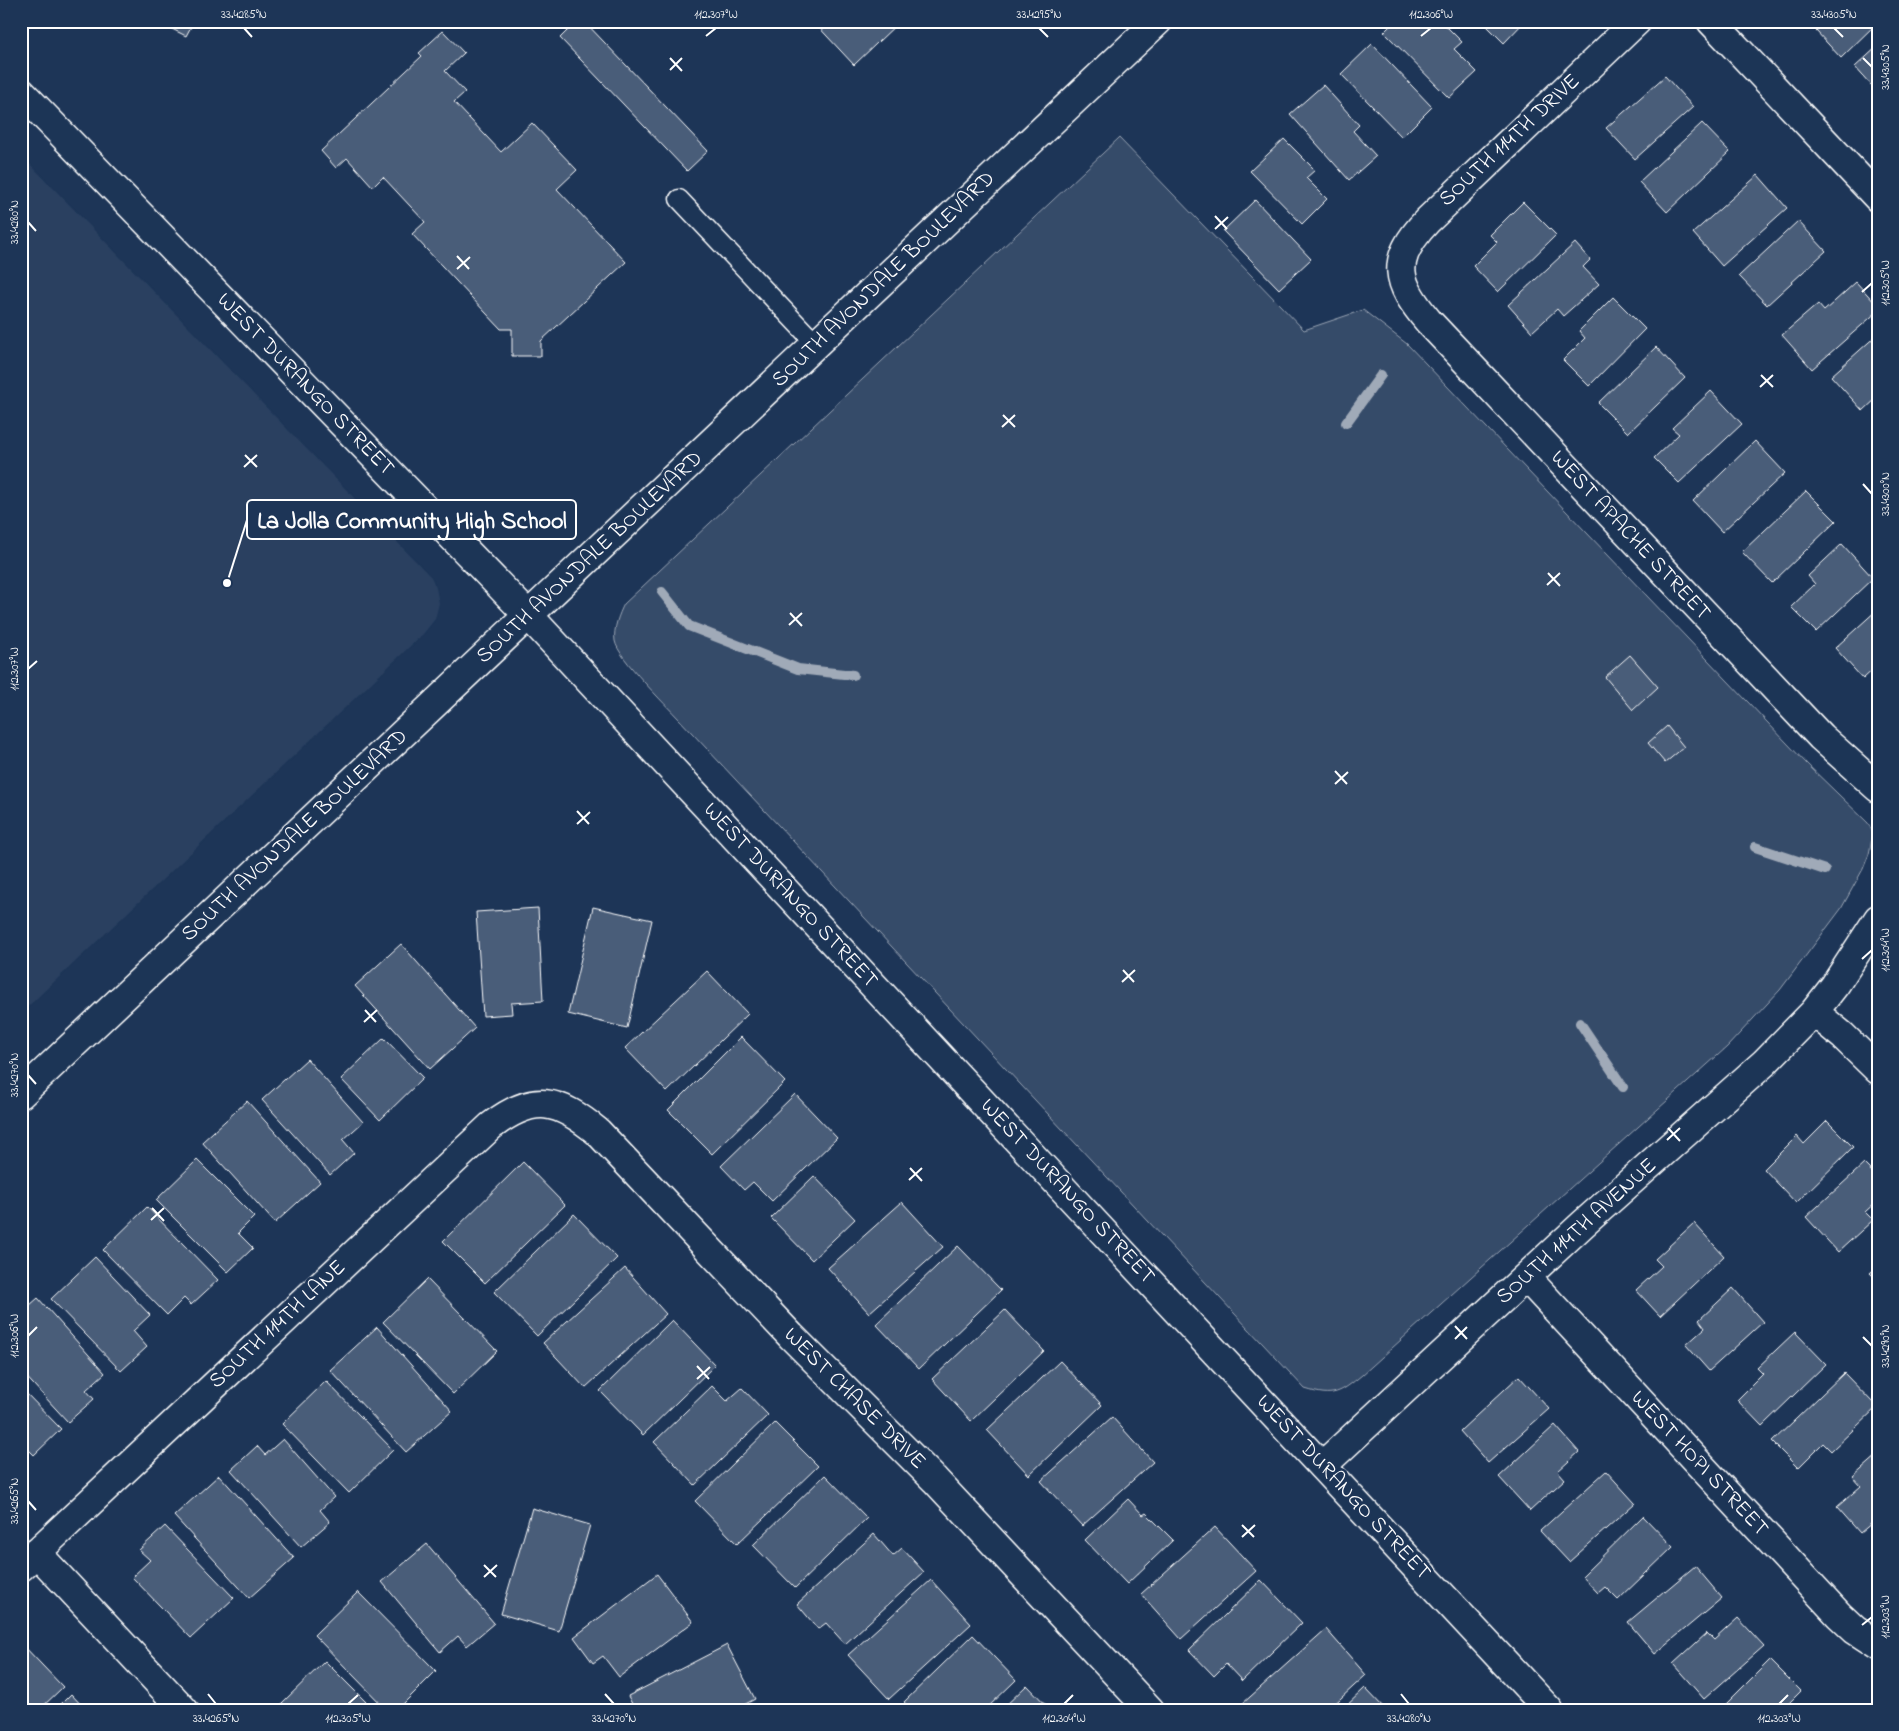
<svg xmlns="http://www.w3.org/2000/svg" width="1899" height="1731" viewBox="0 0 1899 1731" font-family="'Indie Flower',sans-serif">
	<rect width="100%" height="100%" fill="#1d3557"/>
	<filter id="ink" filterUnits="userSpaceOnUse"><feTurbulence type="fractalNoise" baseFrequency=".02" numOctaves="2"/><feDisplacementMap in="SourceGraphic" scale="10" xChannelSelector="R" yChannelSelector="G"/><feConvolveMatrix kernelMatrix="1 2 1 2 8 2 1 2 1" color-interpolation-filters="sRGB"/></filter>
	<g filter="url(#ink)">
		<path fill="#2a4161" d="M21,155L431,577L436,588L439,603L435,619L423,634L21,1013Z"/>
		<path fill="#364b69" stroke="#9aa5b4" d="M1119,138L1304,330L1363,310L1407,344L1807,764L1868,823L1873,833L1869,854L1863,869L1841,909L1780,990L1727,1047L1362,1375C1340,1393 1334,1398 1305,1389L679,719C666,705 618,658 615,641C613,629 619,614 624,604Z"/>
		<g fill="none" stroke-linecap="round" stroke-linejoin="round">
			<path stroke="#a0aab8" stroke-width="10" d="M1346,423L1381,375
				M662,592L689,626L798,669L853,675
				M1755,847L1825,870
				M1580,1023L1623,1087"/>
		</g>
		<path fill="#4a5d79" stroke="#fff" d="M156,21H194L186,36Z
			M526,21H554L553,26Z
			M577,21H584L708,151L687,171L560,38Z
			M813,21H900L854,65Z
			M1395,21H1441L1462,42L1454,49L1477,72L1449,98L1384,32Z
			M1482,21H1525L1504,43Z
			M1826,21H1878V22L1841,58L1816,31Z
			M443,31L464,53L445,71L465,92L454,102L501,152L532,123L577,170L557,189L626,262L541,341V356H512V329H501L412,234L425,222L383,177L373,187L347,158L336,168L321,151L422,56L419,53Z
			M1372,44L1432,107L1402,137L1341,74Z
			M1878,46V93L1855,67Z
			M1665,76L1693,107L1635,159L1606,128Z
			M1323,85L1359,125L1353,131L1376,156L1349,180L1290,114Z
			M1702,123L1730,152L1667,212L1639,182Z
			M1284,139L1315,170L1306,178L1327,199L1302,224L1250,171Z
			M1758,175L1787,208L1722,266L1693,233Z
			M1255,200L1311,259L1279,289L1223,231Z
			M1523,202L1556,235L1498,292L1473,266L1497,242L1490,235Z
			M1798,221L1826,251L1767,305L1739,276Z
			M1575,243L1590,260L1583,267L1599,284L1563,316L1557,309L1532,332L1508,305Z
			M1856,282L1878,306V311L1812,369L1782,335L1818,304L1824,311Z
			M1613,297L1645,329L1589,386L1563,360L1585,338L1579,331Z
			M1878,334V397L1863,411L1831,376Z
			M1656,347L1685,378L1628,433L1598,403Z
			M1711,391L1742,424L1679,483L1654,458L1679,434L1672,428Z
			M1755,441L1785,473L1722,532L1693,501Z
			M1806,491L1836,521L1772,583L1742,552Z
			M1842,544L1873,578L1816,632L1791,607L1815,584L1808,576Z
			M1878,609V665L1863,679L1835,648Z
			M1630,655L1658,687L1633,710L1605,677Z
			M1667,726L1684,747L1665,763L1648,743Z
			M593,907L652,920L627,1028L568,1014Z
			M538,908L543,1001L511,1003L512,1014L483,1016L476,912Z
			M401,944L475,1028L430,1069L355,986Z
			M707,971L748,1014L667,1092L625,1048Z
			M741,1037L785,1082L712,1154L668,1110Z
			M384,1038L423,1078L380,1120L341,1079Z
			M307,1059L363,1122L343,1140L354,1153L330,1175L262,1100Z
			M795,1094L837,1138L772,1201L753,1182L744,1190L721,1166Z
			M247,1101L320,1182L275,1223L202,1142Z
			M1827,1121L1853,1147L1796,1203L1764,1169L1797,1136L1804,1144Z
			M197,1160L254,1217L238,1233L253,1248L228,1272L156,1200Z
			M523,1162L565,1205L485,1283L443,1241Z
			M1864,1164L1878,1178V1200L1865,1212L1873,1220L1838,1252L1806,1217Z
			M814,1176L855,1219L812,1260L771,1218Z
			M902,1202L943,1247L869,1313L828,1268Z
			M147,1207L218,1280L191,1305L184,1298L167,1315L103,1250Z
			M574,1214L617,1258L537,1336L494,1292Z
			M1694,1223L1724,1256L1660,1316L1636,1290L1662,1266L1655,1259Z
			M958,1246L1001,1290L919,1369L876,1324Z
			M95,1257L150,1315L133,1331L147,1347L121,1371L51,1299Z
			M1878,1266V1281L1870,1273Z
			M625,1268L666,1314L585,1388L543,1343Z
			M427,1279L497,1351L453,1394L383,1322Z
			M1733,1288L1763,1322L1709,1371L1686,1345L1705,1328L1699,1320Z
			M38,1298L105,1373L86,1390L94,1399L68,1422L21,1371V1313Z
			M1005,1310L1044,1351L971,1421L932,1379Z
			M672,1320L715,1365L643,1435L600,1391Z
			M377,1327L452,1411L406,1452L330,1370Z
			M1795,1332L1826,1364L1762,1426L1737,1400L1763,1374L1757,1368Z
			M1060,1361L1102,1405L1029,1475L987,1430Z
			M1844,1373L1877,1407L1831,1451L1823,1443L1798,1468L1772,1442Z
			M1519,1376L1549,1409L1488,1463L1460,1431Z
			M326,1381L393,1450L349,1493L282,1424Z
			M712,1386L727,1401L742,1388L768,1415L695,1485L654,1442Z
			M21,1388L61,1429L34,1455L21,1442Z
			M1112,1417L1153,1462L1082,1526L1041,1481Z
			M775,1423L818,1466L737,1544L695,1501Z
			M1555,1425L1579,1452L1558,1471L1565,1479L1530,1511L1499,1477Z
			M283,1439L334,1497L320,1510L330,1522L301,1547L231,1470L257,1446L265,1455Z
			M1878,1455V1518L1860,1533L1837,1507L1861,1486L1853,1477Z
			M1606,1471L1635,1503L1569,1562L1540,1531Z
			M219,1475L294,1558L249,1598L174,1516Z
			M825,1475L867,1518L795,1588L753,1545Z
			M1128,1499L1143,1515L1146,1513L1173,1540L1127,1584L1085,1540Z
			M532,1508L590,1525L559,1631L501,1614Z
			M1643,1516L1673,1547L1618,1600L1605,1587L1598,1593L1582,1576Z
			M165,1526L234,1598L191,1638L132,1577L150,1560L139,1550Z
			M1215,1527L1256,1571L1181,1639L1141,1594Z
			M874,1534L893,1556L902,1548L924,1572L845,1644L826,1623L818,1629L797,1604Z
			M1878,1543V1555L1872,1549Z
			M427,1544L494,1623L467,1646L458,1636L440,1652L382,1582Z
			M1695,1566L1722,1598L1655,1654L1628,1622Z
			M657,1574L693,1622L619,1677L603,1656L593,1663L574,1637Z
			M931,1580L971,1624L889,1699L848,1655Z
			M1261,1580L1302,1623L1242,1681L1226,1664L1214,1676L1189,1650Z
			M358,1592L436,1671L397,1710H387L314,1635Z
			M1738,1618L1764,1646L1704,1699L1673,1664L1707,1633L1714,1640Z
			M1326,1629L1366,1675L1328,1710H1245L1241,1705Z
			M973,1635L1016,1680L985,1710H912L904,1702Z
			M21,1643L63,1687L39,1710H21Z
			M727,1645L755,1699L734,1710H635L628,1696Z
			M1770,1660L1801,1691L1782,1710H1720Z
			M325,1661L374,1710H288L282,1703Z
			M1027,1685L1051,1710H1001Z
			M1365,1688L1386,1710H1342Z
			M71,1694L86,1710H55Z"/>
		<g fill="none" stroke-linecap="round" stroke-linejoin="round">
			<defs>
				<path id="service" d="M679,199L816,344"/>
				<path id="minor" d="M1637,21L1427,221C1390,260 1395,282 1429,322L1821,737L1878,788
					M1711,21L1878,198
					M1814,1012L1843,1036L1878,1070
					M1526,1277L1839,1615L1855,1630L1878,1645
					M1322,1466L1583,1224L1764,1063L1814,1012L1835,985L1878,919
					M36,1552L184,1710
					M21,1567L491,1126C534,1093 558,1099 598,1132L791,1336L935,1480L1150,1710"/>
				<path id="tertiary" d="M21,92L529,616L1549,1710"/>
				<path id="secondary" d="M21,1094L1158,21"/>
			</defs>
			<use href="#service" stroke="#fff" stroke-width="21"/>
			<use href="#minor" stroke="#fff" stroke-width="31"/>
			<use href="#tertiary" stroke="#fff" stroke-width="31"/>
			<use href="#secondary" stroke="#fff" stroke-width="31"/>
			<use href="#service" stroke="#1d3557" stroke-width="18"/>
			<use href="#minor" stroke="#1d3557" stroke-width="28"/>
			<use href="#tertiary" stroke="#1d3557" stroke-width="28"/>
			<use href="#secondary" stroke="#1d3557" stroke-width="28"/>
		</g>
	</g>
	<path fill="none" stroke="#fff" stroke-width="2" d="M244,28L252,37M1039,28L1048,37M1834,28L1843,37M706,36L716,28M1421,36L1431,28M670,58L682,71M1863,58L1872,67M670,70L682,58M1215,216L1227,229M28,222L36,231M1215,229L1228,217M457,256L469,269M457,269L470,257M1862,292L1872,283M1761,375L1773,387M1760,387L1773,375M1003,415L1015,427M1002,427L1015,415M245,455L257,467M244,467L257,455M1863,484L1872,494M1548,573L1560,586M1547,585L1560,573M790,613L802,626M789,625L802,613M28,669L37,661M1335,771L1347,784M1335,784L1348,772M577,811L589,824M577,824L590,812M1862,959L1872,950M1123,970L1134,982M1122,982L1135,970M365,1010L376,1022M364,1022L377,1010M28,1075L36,1084M1668,1128L1680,1141M1667,1140L1680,1128M910,1168L922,1181M909,1180L922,1168M152,1208L164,1221M151,1220L164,1208M1455,1326L1467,1339M28,1336L37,1327M1863,1337L1872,1346M1455,1339L1467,1327M697,1366L709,1379M697,1379L710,1367M28,1501L36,1510M1242,1525L1254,1537M1242,1537L1255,1525M484,1565L496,1577M484,1577L497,1565M1862,1625L1872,1617M208,1694L216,1704M605,1694L614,1704M1401,1694L1409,1704M348,1704L358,1695M1064,1704L1073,1695M1779,1704L1788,1695"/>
	<g text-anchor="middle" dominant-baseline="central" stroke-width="5" stroke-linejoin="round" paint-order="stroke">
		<g font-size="22" fill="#fff" stroke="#1d3557">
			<text transform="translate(1510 141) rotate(-43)">SOUTH 114TH DRIVE</text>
			<text transform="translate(884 280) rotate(-44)">SOUTH AVONDALE BOULEVARD</text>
			<text transform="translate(305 385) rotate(46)">WEST DURANGO STREET</text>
			<text transform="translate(1630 536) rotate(47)">WEST APACHE STREET</text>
			<text transform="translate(590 558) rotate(-43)">SOUTH AVONDALE BOULEVARD</text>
			<text transform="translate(295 836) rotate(-43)">SOUTH AVONDALE BOULEVARD</text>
			<text transform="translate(790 896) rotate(47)">WEST DURANGO STREET</text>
			<text transform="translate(1067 1192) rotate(47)">WEST DURANGO STREET</text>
			<text transform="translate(1577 1232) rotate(-42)">SOUTH 114TH AVENUE</text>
			<text transform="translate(278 1325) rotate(-43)">SOUTH 114TH LANE</text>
			<text transform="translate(854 1399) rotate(45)">WEST CHASE DRIVE</text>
			<text transform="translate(1699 1464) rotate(47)">WEST HOPI STREET</text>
			<text transform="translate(1343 1488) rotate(47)">WEST DURANGO STREET</text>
		</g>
	</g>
	<path fill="none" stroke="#fff" stroke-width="2" d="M227 583L247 520"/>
	<circle fill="#fff" stroke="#1d3557" stroke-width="2" cx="227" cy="583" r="5"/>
	<rect fill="#1d3557" stroke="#fff" stroke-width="2" x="247" y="500" width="329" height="39" rx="5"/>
	<g font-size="24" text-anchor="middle" font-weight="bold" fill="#fff">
		<text x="412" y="528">La Jolla Community High School</text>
	</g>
	<rect width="1899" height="1731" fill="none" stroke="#1d3557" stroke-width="55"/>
	<rect x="28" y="28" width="1844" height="1676" fill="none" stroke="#fff" stroke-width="2"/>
	<g font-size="12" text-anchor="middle" fill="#fff">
		<text x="244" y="18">33.4285°N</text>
		<text x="716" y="18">112.307°W</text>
		<text x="1039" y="18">33.4295°N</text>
		<text x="1431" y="18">112.306°W</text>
		<text x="1834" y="18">33.4305°N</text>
		<text transform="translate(1885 67) rotate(-90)" y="4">33.4305°N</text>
		<text transform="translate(14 222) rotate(-90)" y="4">33.4280°N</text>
		<text transform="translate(1885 283) rotate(-90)" y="4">112.305°W</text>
		<text transform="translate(1885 494) rotate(-90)" y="4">33.4300°N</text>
		<text transform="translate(14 669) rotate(-90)" y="4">112.307°W</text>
		<text transform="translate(1885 950) rotate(-90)" y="4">112.304°W</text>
		<text transform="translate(14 1075) rotate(-90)" y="4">33.4270°N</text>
		<text transform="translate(14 1336) rotate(-90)" y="4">112.306°W</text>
		<text transform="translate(1885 1346) rotate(-90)" y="4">33.4290°N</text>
		<text transform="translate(14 1501) rotate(-90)" y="4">33.4265°N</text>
		<text transform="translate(1885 1617) rotate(-90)" y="4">112.303°W</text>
		<text x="216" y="1722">33.4265°N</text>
		<text x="348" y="1722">112.305°W</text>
		<text x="614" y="1722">33.4270°N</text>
		<text x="1064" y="1722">112.304°W</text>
		<text x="1409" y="1722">33.4280°N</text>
		<text x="1779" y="1722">112.303°W</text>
	</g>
</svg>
